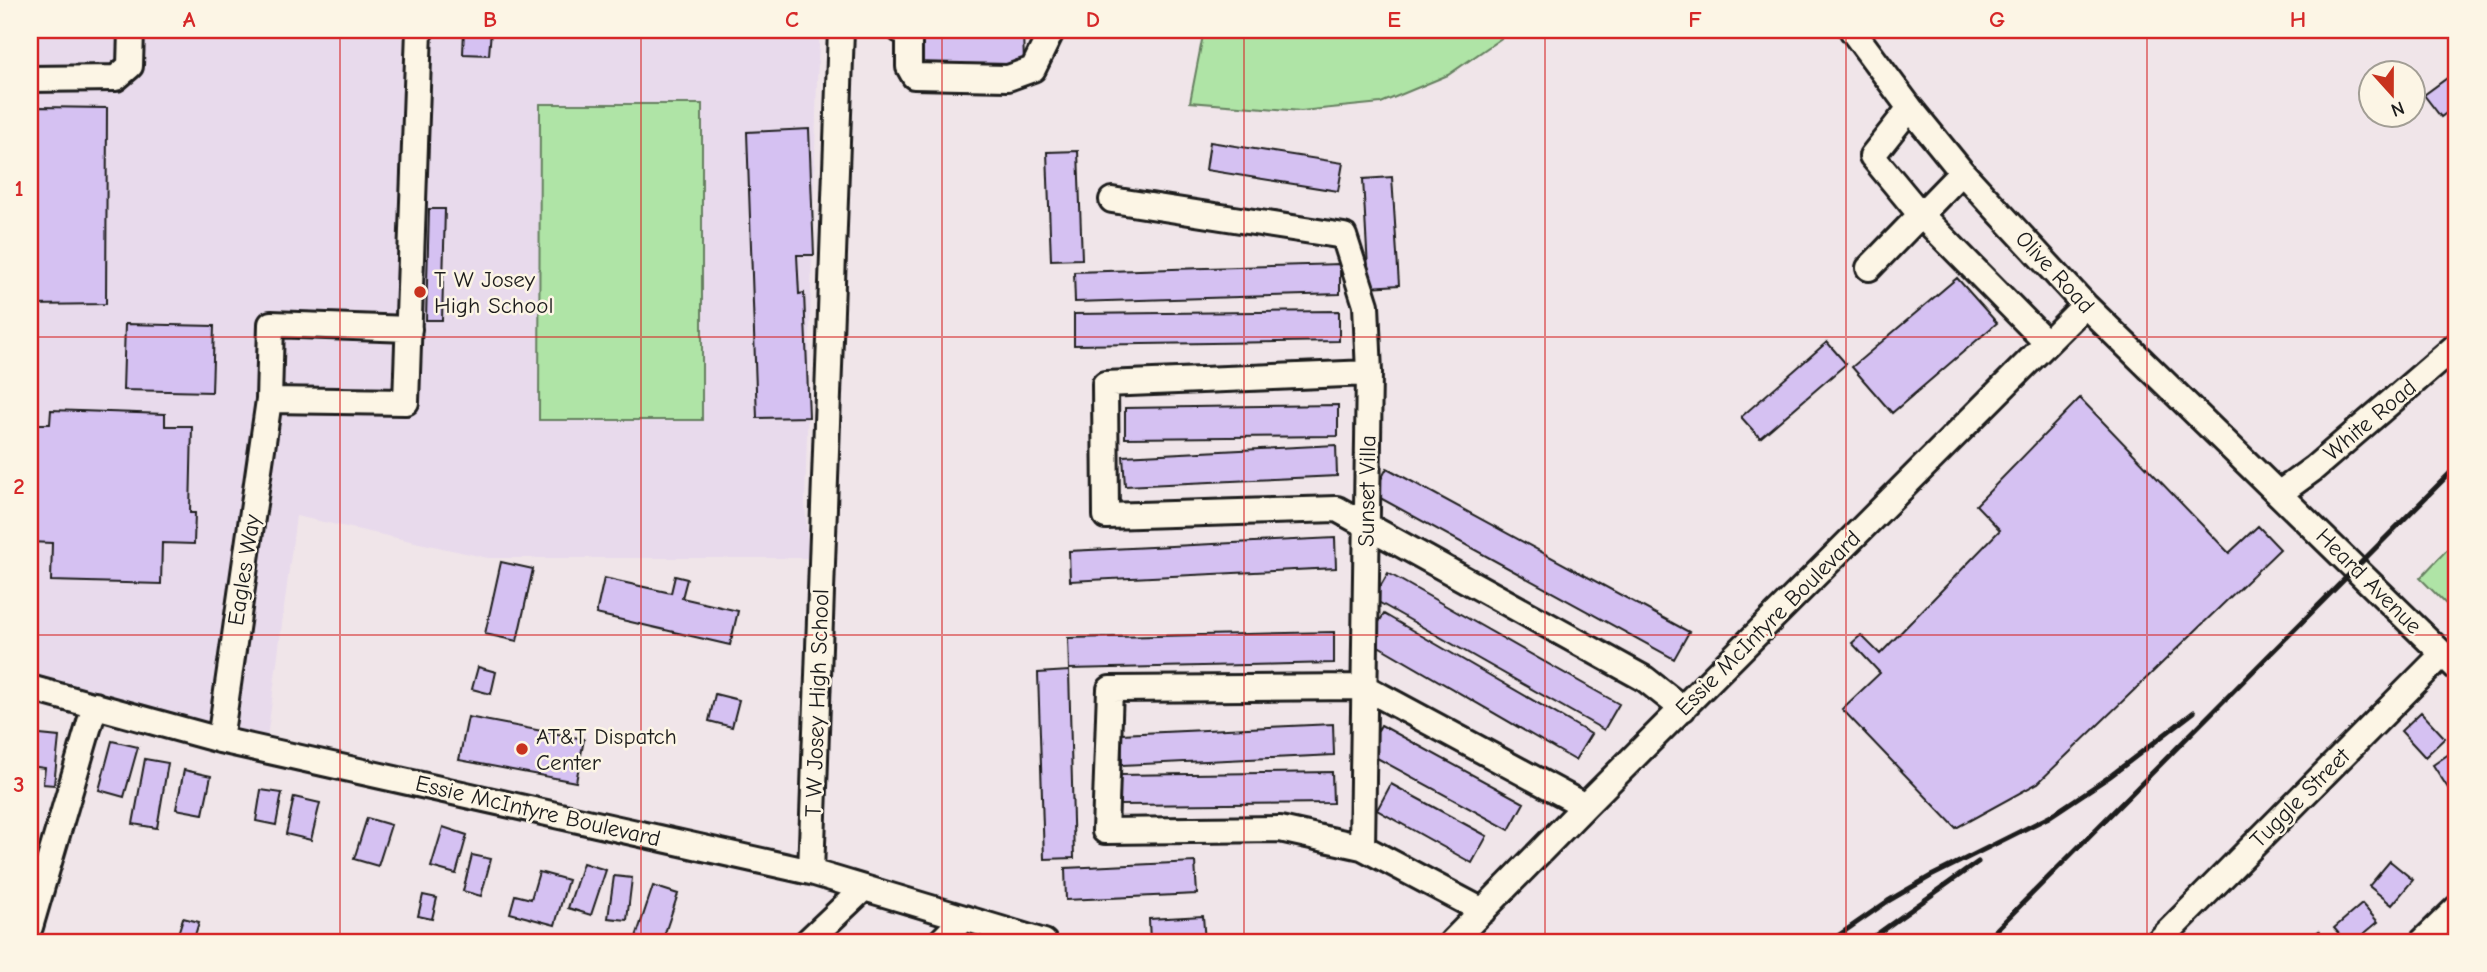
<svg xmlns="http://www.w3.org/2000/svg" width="2487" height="972" viewBox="0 0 2487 972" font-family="'Comic Neue',sans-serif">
	<rect width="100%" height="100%" fill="#f0e5e9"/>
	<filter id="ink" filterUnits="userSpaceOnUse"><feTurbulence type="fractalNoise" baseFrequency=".0143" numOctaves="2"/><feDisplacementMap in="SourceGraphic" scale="14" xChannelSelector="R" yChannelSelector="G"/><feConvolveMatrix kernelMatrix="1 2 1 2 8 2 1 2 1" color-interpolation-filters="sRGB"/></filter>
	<g filter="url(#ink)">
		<path fill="#e8daec" d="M30,30H820L817,80L805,504L809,558H488L296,516L267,739L30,674Z"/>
		<path fill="#afe4a6" stroke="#668061" stroke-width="2" d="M1204,30H1513L1448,75L1381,103L1301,111L1190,102Z
			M540,104H702V420H539Z
			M2457,539V615L2420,578Z"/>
		<path fill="#d5c1f2" stroke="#1c1c1c" stroke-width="2" d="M464,30H491L489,55L463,54Z
			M930,30H1023L1024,64L914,66L913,33H930Z
			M2450,76L2457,85V105L2441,117L2424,95Z
			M39,107L107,108L106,304L30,305V123H38Z
			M809,129L814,255H797L799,294L804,293L809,417L757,418L747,132Z
			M1210,142L1343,163L1338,191L1206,170Z
			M1078,151L1082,259L1051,260L1047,152Z
			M1392,177L1399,285L1369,287L1363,179Z
			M429,209H445L442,320H426Z
			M1340,264V294L1075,302L1074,272Z
			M1957,278L1997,323L1892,413L1852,367Z
			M1339,311V341L1074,345V314Z
			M125,324L214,326L212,392L123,390Z
			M1827,342L1846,364L1760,438L1741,417Z
			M2080,398L2229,553L2258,526L2280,549L2038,783L1956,828L1842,709L1880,673L1852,643L1861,635L1880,654L2000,530L1976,505Z
			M1338,405V436L1125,438V408Z
			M51,410L165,414V426H192L190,513H195L194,544L162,543L161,584L51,581L52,543L30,542V424H50Z
			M1336,445L1337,476L1125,486L1123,456Z
			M1387,468L1689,632L1674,659L1373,494Z
			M1335,538L1336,568L1070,581L1069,551Z
			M501,562L533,569L517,641L485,634Z
			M1388,573L1619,704L1604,730L1373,599Z
			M675,576L687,579L682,598L738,611L730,645L596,614L604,578L671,593Z
			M1384,614L1591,734L1575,760L1368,640Z
			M1334,632V663L1069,669L1068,638Z
			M478,667L496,672L491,694L472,689Z
			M1069,671L1074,858L1044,859L1038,673Z
			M715,694L739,700L732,727L709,721Z
			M2421,712L2445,738L2425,757L2401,731Z
			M468,717L584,739L576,782L459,760Z
			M1333,724L1334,755L1122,765L1121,734Z
			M1381,725L1524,803L1509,830L1366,752Z
			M30,734L59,737L54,785L43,784L45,768L30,766Z
			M112,741L138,747L124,797L99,790Z
			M2456,749L2457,781L2448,788L2433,765Z
			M145,759L168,763L157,828L133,824Z
			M184,770L211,776L203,814L176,809Z
			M1332,772L1333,803L1119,805V775Z
			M1391,784L1487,836L1472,863L1377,810Z
			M261,790L282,793L276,825L256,821Z
			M294,797L320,803L311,840L286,834Z
			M367,818L391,825L378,866L354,859Z
			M443,827L467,835L456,874L431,867Z
			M472,855L491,859L481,896L463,891Z
			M2390,861L2413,880L2392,905L2369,886Z
			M1195,862L1197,894L1066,900L1065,868Z
			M583,863L606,870L591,915L568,908Z
			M539,872L568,880L555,925L510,913L515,895L531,899Z
			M614,876L632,878L627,920L608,918Z
			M653,886L678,894L662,942H653L636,937Z
			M423,895L437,898L432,919L418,916Z
			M2362,904L2378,922L2354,942H2346L2334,928Z
			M1203,916L1205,942H1150L1149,919Z
			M183,918L199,922L193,942L177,937Z
			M2319,931L2328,942H2305Z"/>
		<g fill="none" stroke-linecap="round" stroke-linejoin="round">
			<defs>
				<path id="minor" d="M900,30H909V67L914,76L1008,78L1033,69L1052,30
					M1852,30L1910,108L1962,172L2085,305L2457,668
					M30,79L116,78L130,66L131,30
					M1910,108L1872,156L1920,214L2047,343
					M1112,200L1344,236L1366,305L1369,373L1362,847L1483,911
					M1869,268L1962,172
					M1369,373L1105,384L1106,516L1337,509L1645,679L1683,709
					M269,400L406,402L419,30
					M2280,493L2313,469L2457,345
					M30,688L220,740L811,872L1044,942
					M220,740L269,400L271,324L409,329
					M1362,847L1280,829L1105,831L1110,689L1364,687L1585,806
					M811,872L841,30
					M30,927L95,705
					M807,942L864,888
					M940,942L964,918
					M1452,942L1585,806L2085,305
					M2158,942L2443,654
					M2422,942L2457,908"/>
			</defs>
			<use href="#minor" stroke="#1c1c1c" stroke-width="30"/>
			<use href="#minor" stroke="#fcf5e5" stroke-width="24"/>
			<path stroke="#1c1c1c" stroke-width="5" d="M1829,942L1888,901L1931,876L2049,817L2109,777L2194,712
				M1866,942L1978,862
				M1984,942L2457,466"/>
		</g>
	</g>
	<path fill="none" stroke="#d62828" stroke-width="2" stroke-opacity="0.55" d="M340,30V942M641,30V942M942,30V942M1244,30V942M1545,30V942M1846,30V942M2147,30V942M30,337H2457M30,635H2457"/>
	<g fill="#c8321e" stroke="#fcf5e5" stroke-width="2.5">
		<circle cx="420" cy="292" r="7"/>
		<circle cx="522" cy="749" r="7"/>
	</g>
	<g text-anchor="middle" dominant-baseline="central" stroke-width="5" stroke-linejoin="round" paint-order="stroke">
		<g font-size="23" fill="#1c1c1c" stroke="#fcf5e5">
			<text transform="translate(2055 272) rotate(47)">Olive Road</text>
			<text transform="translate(2370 420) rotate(-40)">White Road</text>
			<text transform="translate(1367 491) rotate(-89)">Sunset Villa</text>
			<text transform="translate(244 570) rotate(-81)">Eagles Way</text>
			<text transform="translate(2369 581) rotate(45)">Heard Avenue</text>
			<text transform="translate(1768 623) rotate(-45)">Essie McIntyre Boulevard</text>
			<text transform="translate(817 703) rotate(-88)">T W Josey High School</text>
			<text transform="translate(2300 798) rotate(-45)">Tuggle Street</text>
			<text transform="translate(538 811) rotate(13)">Essie McIntyre Boulevard</text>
		</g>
		<g font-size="23" fill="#1c1c1c" stroke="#fcf5e5" text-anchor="start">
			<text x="434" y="279">T W Josey<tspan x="434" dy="26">High School</tspan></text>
			<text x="536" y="736">AT&amp;T Dispatch<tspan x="536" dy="26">Center</tspan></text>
		</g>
	</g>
	<rect width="2487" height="972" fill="none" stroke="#fcf5e5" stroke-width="77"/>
	<g transform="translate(2392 94) rotate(159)"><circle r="33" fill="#fcf5e5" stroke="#a29e95" stroke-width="2"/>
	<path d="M0-5L12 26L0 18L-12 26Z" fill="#c8321e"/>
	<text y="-10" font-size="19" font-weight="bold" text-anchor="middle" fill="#1c1c1c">N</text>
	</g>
	<rect x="38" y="38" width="2410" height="896" fill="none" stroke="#d62828" stroke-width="2.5"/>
	<g font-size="23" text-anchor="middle" font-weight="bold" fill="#d62828">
		<text x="189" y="27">A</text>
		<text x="490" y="27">B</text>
		<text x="792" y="27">C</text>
		<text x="1093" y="27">D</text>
		<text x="1394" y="27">E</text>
		<text x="1695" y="27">F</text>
		<text x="1997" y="27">G</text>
		<text x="2298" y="27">H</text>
		<text x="19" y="196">1</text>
		<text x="19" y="494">2</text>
		<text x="19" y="792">3</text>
	</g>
</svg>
